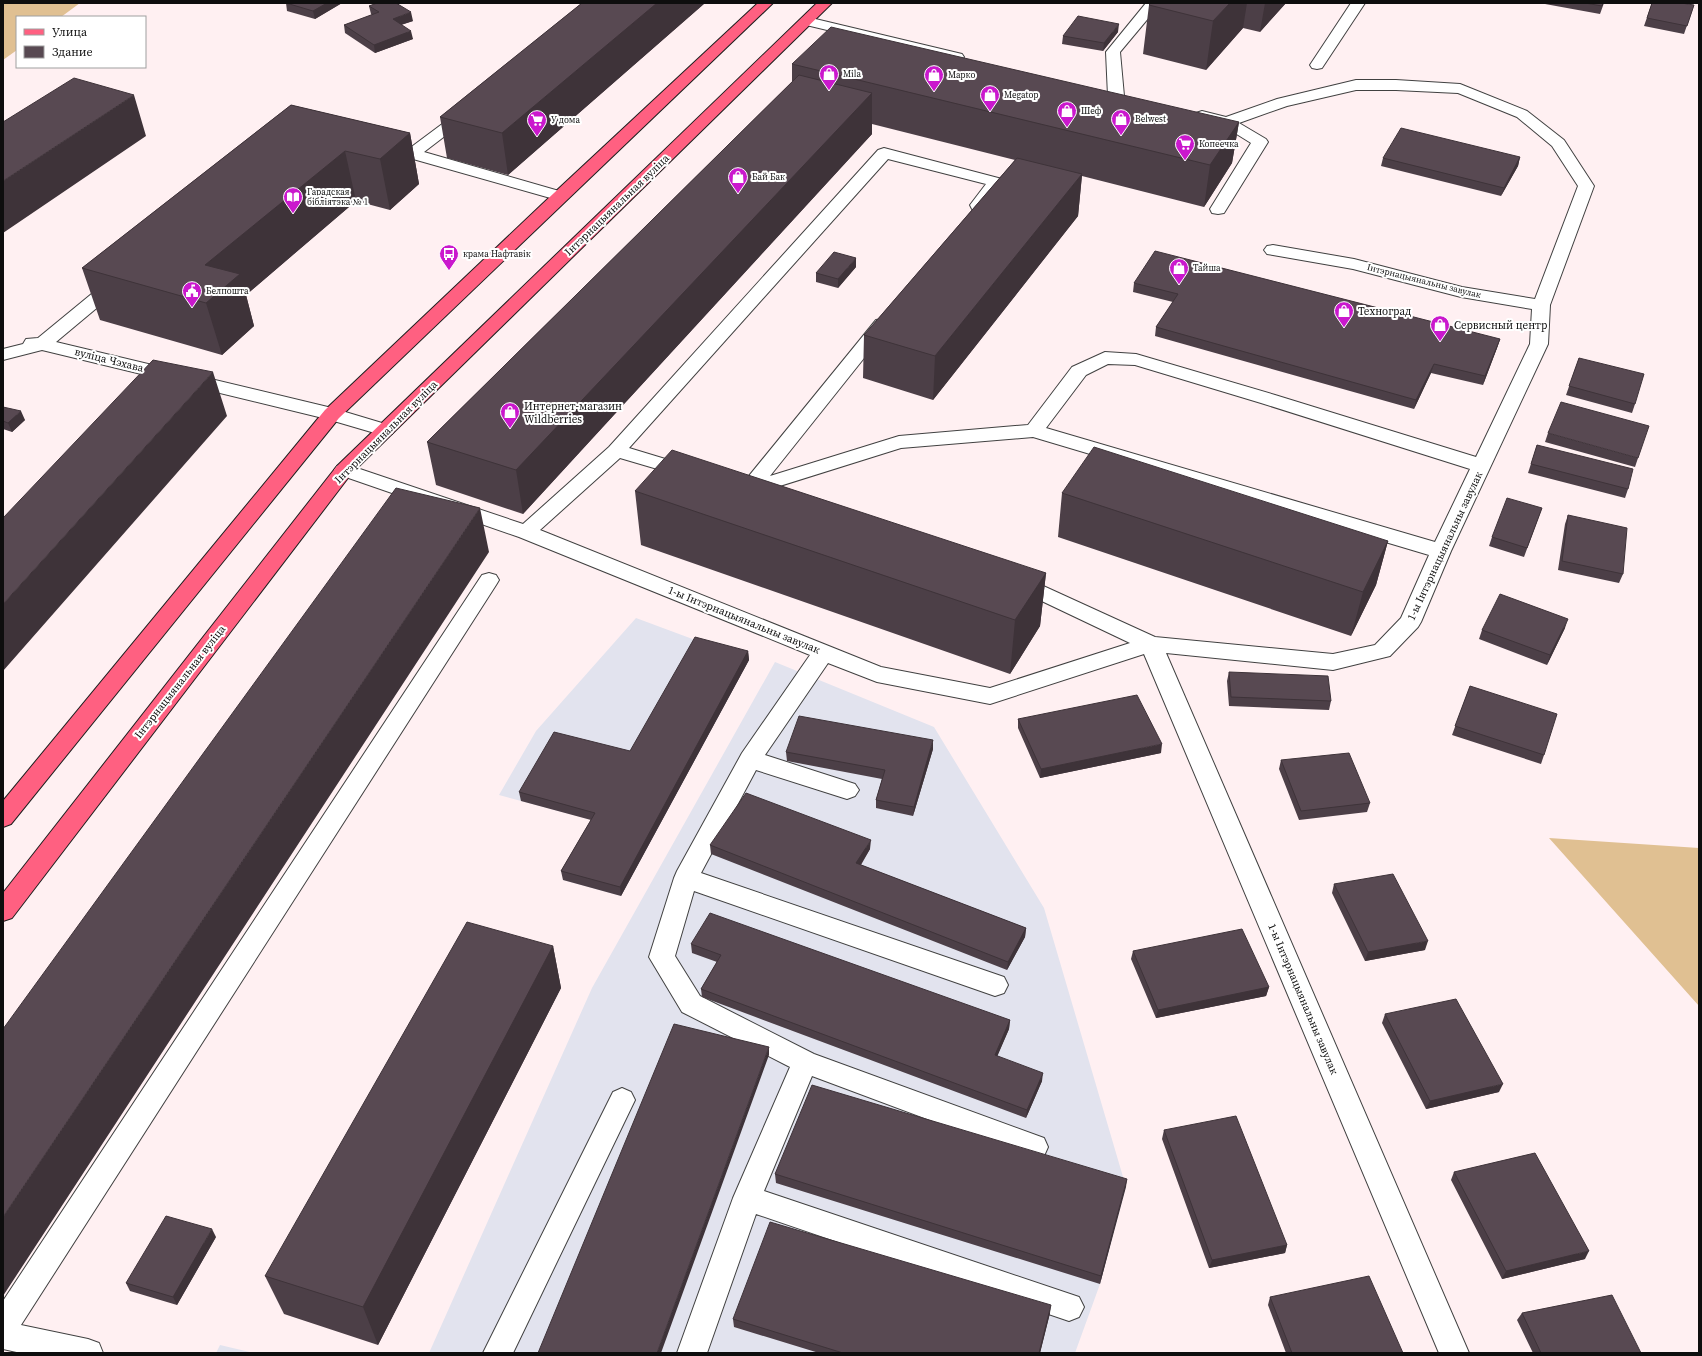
<svg xmlns="http://www.w3.org/2000/svg" width="1702" height="1356" viewBox="0 0 1702 1356" font-family="'Source Serif 4',serif">
	<rect width="100%" height="100%" fill="#fff0f2"/>
	<path fill="#e2e3ee" d="M636,618L749,660L621,896L563,880L596,821L499,795L536,731Z
		M775,662L934,727L1044,908L1126,1187L1100,1284L1075,1353H429L592,988Z
		M220,1345L254,1353H216Z"/>
	<path fill="#e0c092" d="M3,3H80L61,17H17V50L3,60Z
		M1549,838L1699,848V1006Z"/>
	<g fill="none" stroke-linecap="round" stroke-linejoin="round">
		<defs>
			<path id="minor" d="M1146,3H1161L1120,52L1124,96L1121,99L1116,101L1111,99L1108,96L1106,52Z
				M1351,3H1365L1322,68L1317,69L1312,68L1310,65Z
				M807,17L962,54L964,57L962,60L957,61L802,24L800,21L802,18Z
				M1356,80H1396L1460,84L1527,111L1564,140L1594,186L1550,305L1548,344L1451,551L1421,622L1418,627L1390,656L1333,670L1166,653L1469,1353H1439L1144,654L990,704L877,682L828,663L765,755L855,784L859,790L855,796L847,799L756,770L701,873L1004,977L1008,985L1004,993L995,996L694,891L675,956L700,996L814,1054L1044,1138L1048,1147L1044,1156L1034,1159L812,1076L764,1191L1079,1297L1084,1307L1079,1317L1069,1321L756,1214L707,1353H677L733,1198L790,1067L682,1012L649,957L674,878L677,871L742,753L810,655L519,537L337,474L334,470L337,466L344,464L351,466L523,524L609,447L878,150L884,148L1002,179L1004,182L984,209L978,210L972,209L970,205L986,184L888,159L629,448L695,468L698,472L695,476L688,478L620,458L540,530L881,667L990,688L1130,643L1010,586L1007,581L1010,576L1017,574L1155,637L1333,654L1375,645L1401,618L1429,555L1033,437L901,448L748,496L728,491L725,486L728,481L735,480L744,482L876,320L882,319L888,320L891,324L888,328L770,476L899,436L1028,425L1072,367L1105,352L1136,354L1275,395L1476,457L1530,344L1532,309L1461,297L1353,269L1273,255L1267,254L1264,250L1267,246L1273,245L1354,259L1462,287L1535,299L1578,186L1552,146L1517,117L1458,93L1396,90H1356L1287,106L1239,123L1266,139L1268,142L1224,213L1218,214L1212,213L1210,209L1251,143L1222,125L1196,119L1194,116L1196,113L1202,111L1226,117L1277,99ZM1108,364L1135,365L1261,403L1470,469L1435,542L1046,428L1086,375Z
				M466,108L471,110L474,113L471,116L424,152L566,193L568,196L566,199L560,201L554,199L406,157L404,154L406,151L461,110Z
				M117,277L123,278L126,282L123,286L56,342L332,408L392,426L395,430L392,434L385,436L327,419L42,350L3,360V349L23,344L26,339L38,338L111,278Z
				M489,573L496,575L499,580L496,585L21,1325L88,1339L99,1343L103,1353H21L3,1349V1301L482,575Z
				M622,1088L631,1092L635,1100L513,1353H483L613,1092Z"/>
			<path id="major" d="M758,3H773L339,418L11,824L3,827V801L325,410L554,193Z
				M817,3H832L351,474L12,918L3,921V893L337,466Z"/>
		</defs>
		<use href="#minor" stroke="#414141" stroke-width="2"/>
		<use href="#major" stroke="#1f1f1f" stroke-width="2"/>
		<use href="#minor" fill="#fff" fill-rule="evenodd"/>
		<use href="#major" fill="#ff6081" fill-rule="evenodd"/>
	</g>
	<path fill="#4c3f47" d="M286,3H342L315,19L287,11Z
		M582,3H705L508,175L447,158L440,117Z
		M1151,3H1286L1260,32L1243,28L1206,70L1143,54L1149,5Z
		M1546,3H1604L1600,14L1545,4Z
		M1652,3L1694,5L1684,34L1644,26Z
		M369,6L413,21L401,25L413,39L375,53L345,33L344,25L372,15L371,14Z
		M1118,32L1103,51L1062,44L1063,36Z
		M792,64L1239,122L1232,163L1204,207L1082,176L1078,216L933,400L863,378L864,335L1015,160L872,124V134L523,514L436,485L427,442L792,82Z
		M291,105L410,133L419,184L390,210L356,201L246,295L254,326L222,355L100,320L82,268Z
		M1520,157L1518,166L1501,196L1381,166L1383,158Z
		M856,267L838,288L816,282V273Z
		M1134,283L1500,339L1497,348L1483,385L1431,373L1414,409L1155,336L1156,327L1173,302L1133,292Z
		M1579,358L1635,404L1632,413L1566,395Z
		M3,407L25,420L12,432L3,429Z
		M1548,433L1638,458L1635,467L1545,442Z
		M1537,445L1628,489L1625,498L1528,473Z
		M635,491L1046,573L1040,626L1010,674L641,545Z
		M1062,493L1388,541L1376,585L1351,636L1058,537Z
		M1542,508L1524,557L1489,546L1492,537Z
		M1568,515L1623,574L1619,583L1558,570L1565,524Z
		M1565,628L1547,665L1479,639L1482,630Z
		M748,651L749,660L621,896L563,880L561,871L591,820L521,801L519,792L630,751Z
		M1229,672L1331,701L1329,710L1229,706L1227,681Z
		M1470,686L1544,755L1541,764L1452,735Z
		M1018,719L1161,753L1040,778L1018,728Z
		M933,749L913,816L876,808V800L882,779L787,761L786,752Z
		M1281,760L1370,803L1367,812L1299,820L1279,769Z
		M710,845L870,849L861,865L1026,928L1025,937L1007,970L711,854Z
		M1334,884L1425,950L1365,961L1332,893Z
		M691,944L1010,1020L1009,1029L997,1056L1042,1081L1026,1118L702,997L701,989L717,962L692,953Z
		M553,946L561,988L378,1345L284,1314L265,1276Z
		M1133,951L1269,987L1266,996L1156,1018L1131,959Z
		M1385,1014L1499,1092L1426,1109L1382,1023Z
		M1164,1130L1287,1245L1285,1253L1209,1268L1162,1139Z
		M1454,1172L1585,1259L1502,1279L1451,1180Z
		M775,1174L1127,1179L1100,1284L776,1183Z
		M216,1237L177,1305L130,1291L126,1283Z
		M1270,1297L1403,1353H1286L1268,1305Z
		M1050,1313L1040,1353H819L734,1327L733,1319Z
		M1522,1313L1641,1353H1533L1517,1320Z"/>
	<path fill="#3e3339" d="M327,3H342L315,19L313,11Z
		M657,3H705L508,175L502,133Z
		M1230,3H1247L1243,28L1206,70L1213,21Z
		M1265,3H1286L1260,32Z
		M411,12L413,21L394,27L393,19Z
		M1119,24L1118,32L1103,51L1104,43Z
		M411,31L413,39L375,53L374,45Z
		M872,93V134L523,514L516,470Z
		M134,95L146,136L3,233V181Z
		M1239,122L1232,163L1204,207L1210,165Z
		M410,133L419,184L390,210L380,159Z
		M345,151L356,201L246,295L254,326L222,355L206,303L205,265Z
		M1520,157L1518,166L1501,196L1504,188Z
		M1082,174L1078,216L933,400L935,356Z
		M856,258V267L838,288V279Z
		M1500,339L1497,348L1483,385L1485,376Z
		M1434,364L1431,373L1414,409L1416,400Z
		M213,372L227,416L3,671V604Z
		M21,411L25,420L12,432L8,423Z
		M480,508L489,552L3,1296V1217Z
		M1388,541L1376,585L1351,636L1363,592Z
		M1046,573L1040,626L1010,674L1015,620Z
		M1568,619L1565,628L1547,665L1550,655Z
		M748,651L749,660L621,896L620,887Z
		M933,740V749L913,816L914,807Z
		M1162,744L1161,753L1040,778L1041,769Z
		M871,840L870,849L856,872V863Z
		M1026,928L1025,937L1007,970L1008,962Z
		M1428,941L1425,950L1365,961L1368,952Z
		M553,946L561,988L378,1345L363,1307Z
		M1269,987L1266,996L1156,1018L1158,1010Z
		M1010,1020L1009,1029L994,1064L995,1055Z
		M769,1047V1055L661,1353H657Z
		M1043,1073L1042,1081L1026,1118L1027,1110Z
		M1503,1084L1499,1092L1426,1109L1430,1101Z
		M1127,1179L1126,1187L1100,1284L1101,1276Z
		M212,1229L216,1237L177,1305L173,1297Z
		M1287,1245L1285,1253L1209,1268L1212,1260Z
		M1589,1251L1585,1259L1502,1279L1506,1271Z
		M1051,1305L1050,1313L1040,1353H1039Z"/>
	<path fill="#584952" stroke="#3e3339" d="M286,3H327L313,11Z
		M377,3H396L411,12L393,19L411,31L374,45L344,25L379,12L369,6Z
		M582,3H657L502,133L440,117Z
		M1151,3H1230L1213,21L1149,5Z
		M1585,3H1603L1602,6Z
		M1652,3H1681L1694,5L1687,26L1647,18Z
		M1078,16L1119,24L1104,43L1063,36Z
		M831,27L1239,122L1210,165L792,64Z
		M799,75L872,93L516,470L427,442Z
		M74,78L134,95L3,181V122Z
		M291,105L410,133L380,159L345,151L205,265L240,274L206,303L82,268Z
		M1401,128L1520,157L1504,188L1383,158Z
		M1017,158L1082,174L935,356L864,335Z
		M1155,251L1500,339L1485,376L1434,364L1416,400L1156,327L1178,294L1134,283Z
		M834,252L856,258L838,279L816,273Z
		M1579,358L1644,374L1635,404L1569,386Z
		M153,360L213,372L3,604V518Z
		M1561,402L1649,426L1638,458L1548,433Z
		M3,407L21,411L8,423L3,421Z
		M1537,445L1633,469L1628,489L1531,464Z
		M1094,447L1388,541L1363,592L1062,493Z
		M672,450L1046,573L1015,620L635,491Z
		M396,488L480,508L3,1217V1029Z
		M1507,498L1542,508L1527,548L1492,537Z
		M1568,515L1627,528L1623,574L1562,561Z
		M1500,594L1568,619L1550,655L1482,630Z
		M695,637L748,651L620,887L561,871L595,813L519,792L554,732L630,751Z
		M1229,672L1328,676L1331,701L1231,697Z
		M1470,686L1557,714L1544,755L1455,726Z
		M1137,695L1162,744L1041,769L1018,719Z
		M799,716L933,740L914,807L876,800L885,770L786,752Z
		M1349,753L1370,803L1301,811L1281,760Z
		M746,793L871,840L856,863L1026,928L1008,962L710,845Z
		M1393,874L1428,941L1368,952L1334,884Z
		M710,913L1010,1020L995,1055L1043,1073L1027,1110L701,989L721,955L691,944Z
		M467,922L553,946L363,1307L265,1276Z
		M1242,929L1269,987L1158,1010L1133,951Z
		M1456,999L1503,1084L1430,1101L1385,1014Z
		M674,1024L769,1047L657,1353H538Z
		M812,1085L1127,1179L1101,1276L775,1174Z
		M1236,1116L1287,1245L1212,1260L1164,1130Z
		M1535,1153L1589,1251L1506,1271L1454,1172Z
		M166,1216L212,1229L173,1297L126,1283Z
		M770,1222L1051,1305L1039,1353H843L733,1319Z
		M1369,1276L1403,1353H1292L1270,1297Z
		M1612,1295L1641,1353H1541L1522,1313Z"/>
	<defs>
		<symbol id="shop-pin" viewBox="-11 -11 22 30"><path d="M0 17L-7.5 6A9.5 9.5 0 1 1 7.5 6Z" fill="#ca18cd" stroke="#fff"/><path d="M-5-2.5h2.3a2.7 3.5 0 0 1 5.4 0H5L5.5 6h-11ZM-1.5-2.5h3a1.5 2.3 0 0 0-3 0Z" fill="#fff"/></symbol>
		<symbol id="supermarket-pin" viewBox="-11 -11 22 30"><path d="M0 17L-7.5 6A9.5 9.5 0 1 1 7.5 6Z" fill="#ca18cd" stroke="#fff"/><path d="M-6-5.5h2.5l.6 2H6L4.5 2H-2.5L-4.4-4H-6ZM-1.5 3.2a1.3 1.3 0 1 0 .1 0ZM3 3.2a1.3 1.3 0 1 0 .1 0Z" fill="#fff"/></symbol>
		<symbol id="library-pin" viewBox="-11 -11 22 30"><path d="M0 17L-7.5 6A9.5 9.5 0 1 1 7.5 6Z" fill="#ca18cd" stroke="#fff"/><path d="M-6-4Q-3-5.5-.7-3.5V5Q-3 3-6 4ZM6-4Q3-5.5 .7-3.5V5Q3 3 6 4Z" fill="#fff"/></symbol>
		<symbol id="bus-pin" viewBox="-11 -11 22 30"><path d="M0 17L-7.5 6A9.5 9.5 0 1 1 7.5 6Z" fill="#ca18cd" stroke="#fff"/><path d="M-5-6H5V4H4V6H2V4H-2V6H-4V4H-5ZM-3.5-4V0h7V-4ZM-3.5 1.2v1.5H-2V1.2ZM2 1.2v1.5H3.5V1.2Z" fill="#fff"/></symbol>
		<symbol id="civic-pin" viewBox="-11 -11 22 30"><path d="M0 17L-7.5 6A9.5 9.5 0 1 1 7.5 6Z" fill="#ca18cd" stroke="#fff"/><path d="M-.6-6.5H3V-4.5H.6V-3L4-1V1h2V6H-6V1h2V-1L-.6-3ZM-1.2 2.5V6h2.4V2.5Z" fill="#fff"/></symbol>
	</defs>
	<g fill-rule="evenodd">
		<use href="#shop-pin" x="818" y="63" width="22" height="30"/>
		<use href="#shop-pin" x="923" y="64" width="22" height="30"/>
		<use href="#shop-pin" x="979" y="84" width="22" height="30"/>
		<use href="#shop-pin" x="1056" y="100" width="22" height="30"/>
		<use href="#shop-pin" x="1110" y="108" width="22" height="30"/>
		<use href="#supermarket-pin" x="526" y="109" width="22" height="30"/>
		<use href="#supermarket-pin" x="1174" y="133" width="22" height="30"/>
		<use href="#shop-pin" x="727" y="166" width="22" height="30"/>
		<use href="#library-pin" x="282" y="186" width="22" height="30"/>
		<use href="#bus-pin" x="438" y="243" width="22" height="30"/>
		<use href="#shop-pin" x="1168" y="257" width="22" height="30"/>
		<use href="#civic-pin" x="181" y="280" width="22" height="30"/>
		<use href="#shop-pin" x="1333" y="300" width="22" height="30"/>
		<use href="#shop-pin" x="1429" y="314" width="22" height="30"/>
		<use href="#shop-pin" x="499" y="401" width="22" height="30"/>
	</g>
	<g text-anchor="middle" dominant-baseline="central" stroke-width="4" stroke-linejoin="round" paint-order="stroke">
		<g font-size="9" fill="#0e0e0e" stroke="#fff" text-anchor="start">
			<text x="843" y="74">Mila</text>
			<text x="948" y="75">Марко</text>
			<text x="1004" y="95">Megatop</text>
			<text x="1081" y="111">Шеф</text>
			<text x="1135" y="119">Belwest</text>
			<text x="551" y="120">У дома</text>
			<text x="1199" y="144">Копеечка</text>
			<text x="752" y="177">Бай Бак</text>
			<text x="307" y="192">Гарадская<tspan x="307" dy="10">бібліятэка № 1</tspan></text>
			<text x="463" y="254">крама Нафтавік</text>
			<text x="1193" y="268">Тайша</text>
			<text x="206" y="291">Белпошта</text>
		</g>
		<g font-size="9" fill="#0e0e0e" stroke="#fff">
			<text transform="translate(1424 281) rotate(14)">Інтэрнацыянальны завулак</text>
		</g>
		<g font-size="11" fill="#0e0e0e" stroke="#fff">
			<text transform="translate(617 205) rotate(-44)">Інтэрнацыянальная вуліца</text>
			<text transform="translate(109 360) rotate(14)">вуліца Чэхава</text>
			<text transform="translate(386 432) rotate(-45)">Інтэрнацыянальная вуліца</text>
			<text transform="translate(1445 546) rotate(-65)">1-ы Інтэрнацыянальны завулак</text>
			<text transform="translate(744 620) rotate(22)">1-ы Інтэрнацыянальны завулак</text>
			<text transform="translate(180 682) rotate(-52)">Інтэрнацыянальная вуліца</text>
			<text transform="translate(1303 999) rotate(67)">1-ы Інтэрнацыянальны завулак</text>
		</g>
		<g font-size="11" fill="#0e0e0e" stroke="#fff" text-anchor="start">
			<text x="1358" y="311">Техноград</text>
			<text x="1454" y="325">Сервисный центр</text>
			<text x="524" y="406">Интернет-магазин<tspan x="524" dy="13">Wildberries</tspan></text>
		</g>
	</g>
	<rect width="1702" height="1356" fill="none" stroke="#0e0e0e" stroke-width="8"/>
	<rect x="16" y="16" width="130" height="52" fill="#ffffff" stroke="#9f9f9f"/>
	<rect x="24" y="29" width="20" height="6" fill="#ff6081" stroke="#9f9f9f"/>
	<text x="52" y="36" font-size="12" fill="#0e0e0e">Улица</text>
	<rect x="24" y="46" width="20" height="12" fill="#584952" stroke="#9f9f9f"/>
	<text x="52" y="56" font-size="12" fill="#0e0e0e">Здание</text>
</svg>
